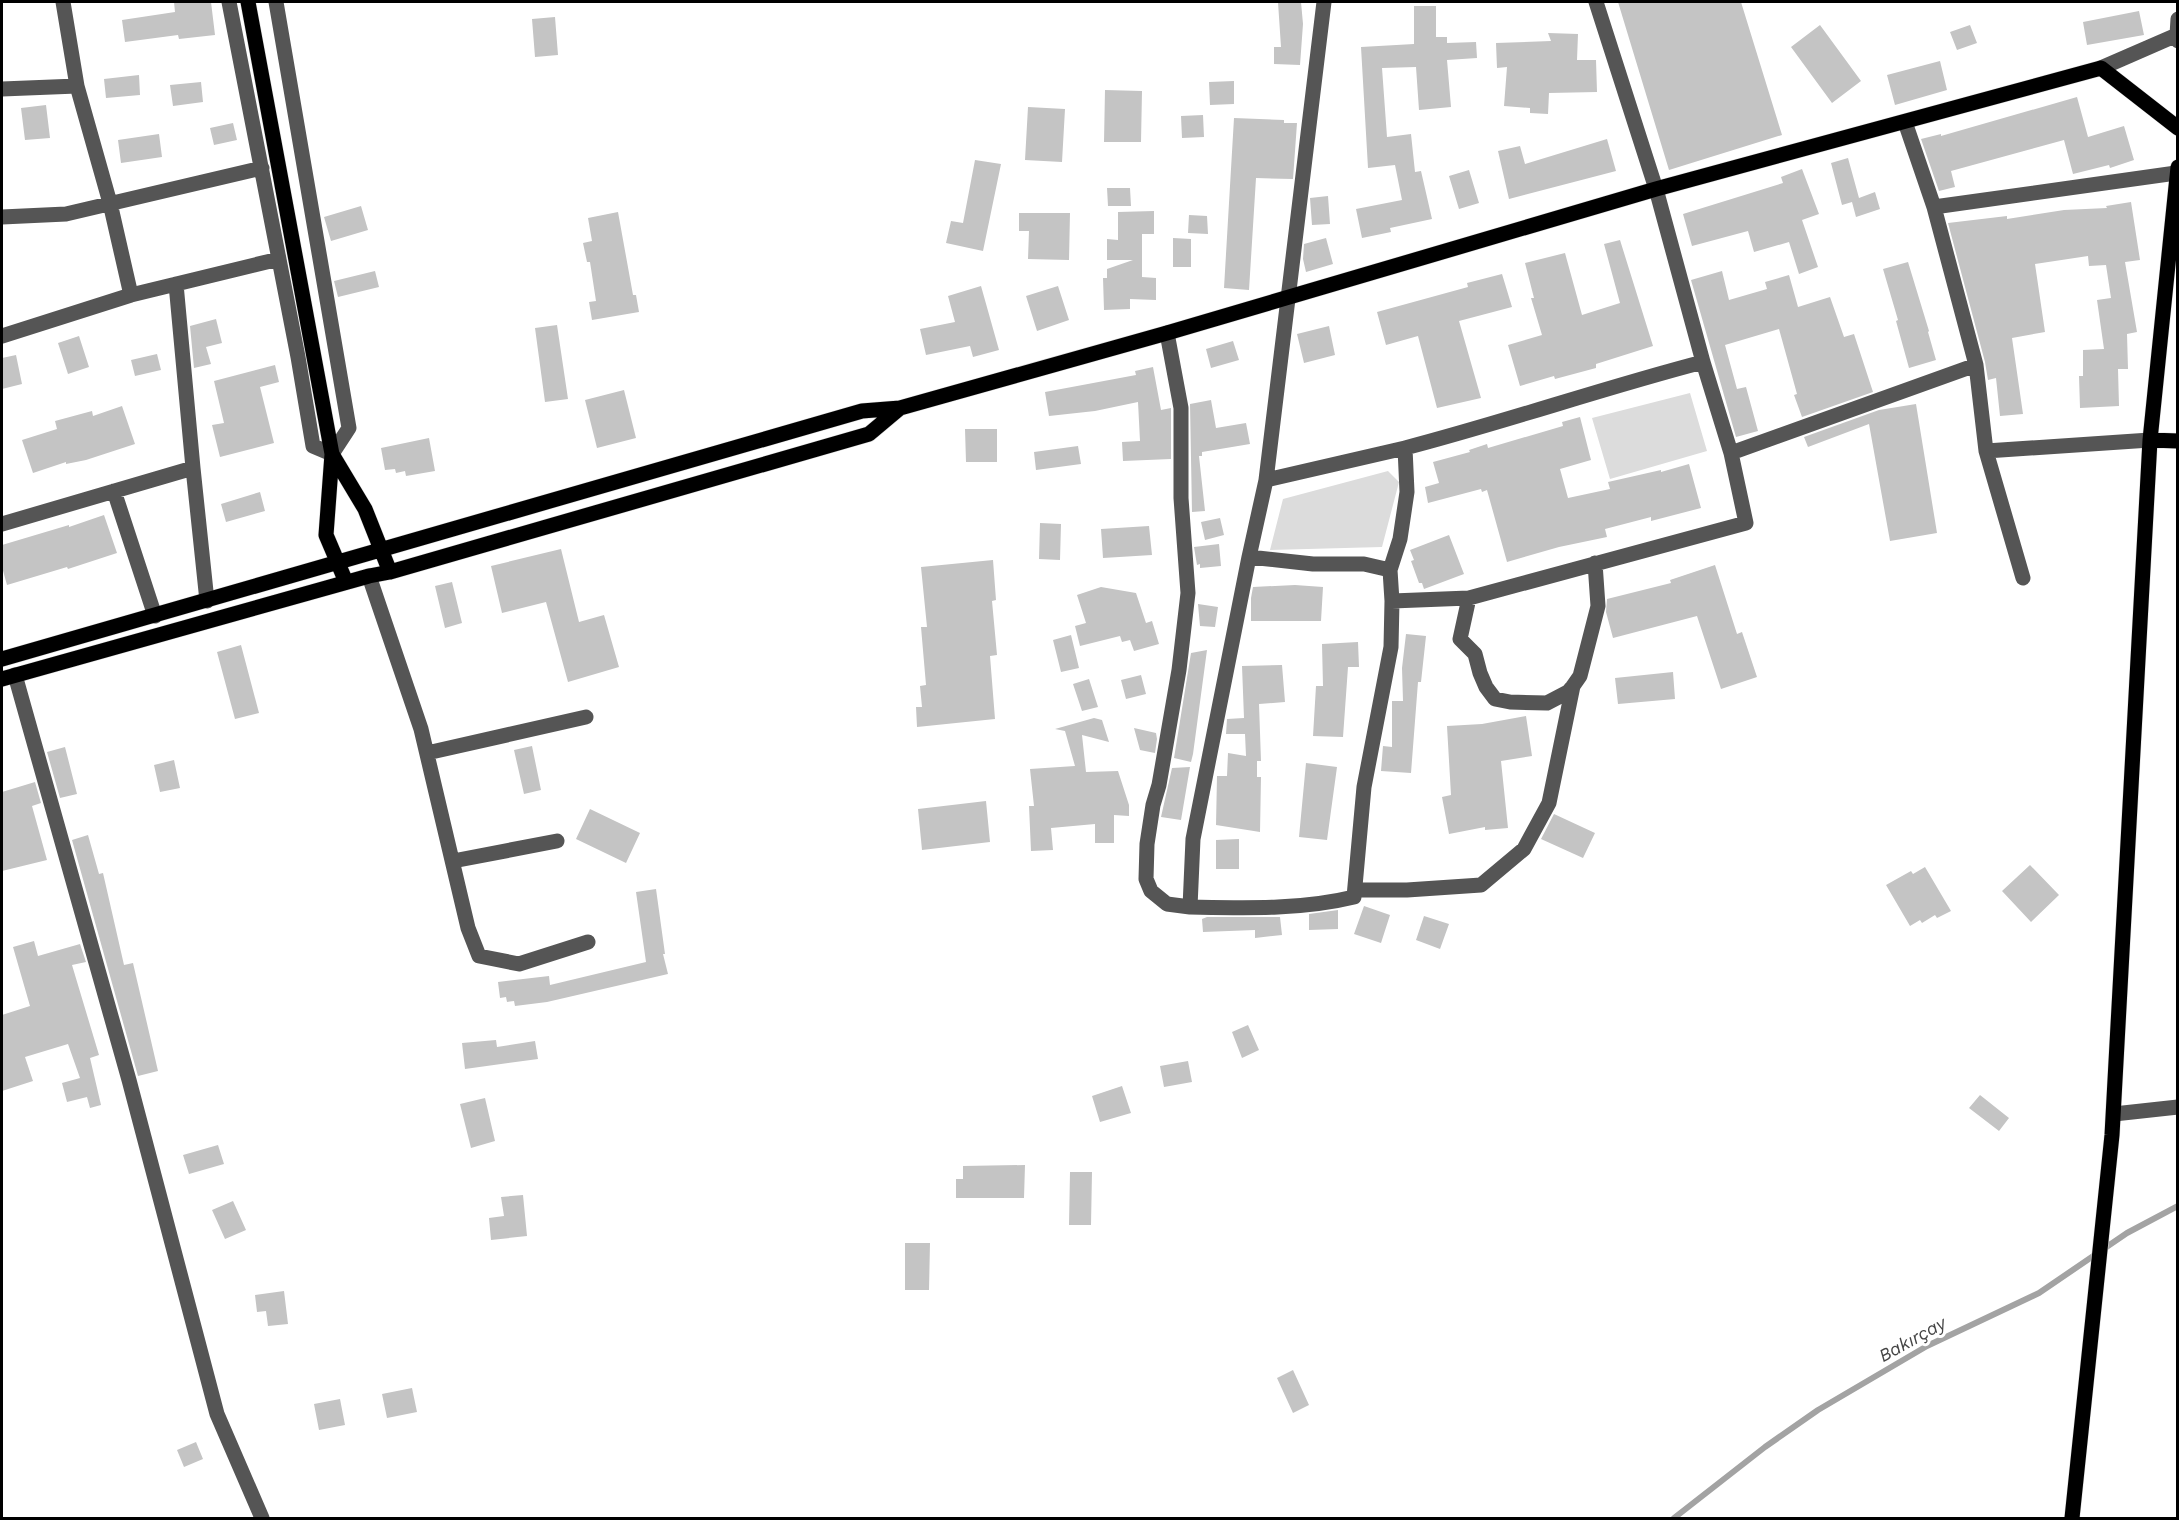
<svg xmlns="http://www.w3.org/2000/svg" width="2179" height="1520" viewBox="0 0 2179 1520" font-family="'Work Sans',sans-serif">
	<rect width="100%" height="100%" fill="#fff"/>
	<path fill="#dcdcdc" d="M1690,393L1707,451L1610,479L1592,418Z
		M1388,471L1399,482L1382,547L1270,550L1283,499Z"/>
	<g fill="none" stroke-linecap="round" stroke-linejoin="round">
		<path stroke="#a3a3a3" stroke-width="6" d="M1674,1518L1765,1447L1818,1410L1927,1346L2039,1293L2127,1233L2178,1206"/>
	</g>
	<path fill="#c4c4c4" d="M174,2H211L215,35L179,39L178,35L125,42L122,20L175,12Z
		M1278,2H1301L1303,24L1300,65L1274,64V47H1281Z
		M1618,2H1741L1782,135L1669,170Z
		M1414,6H1436V37H1447V43L1476,42L1477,58L1447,60L1451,107L1419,110L1416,67L1382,68L1387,137L1411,134L1415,172L1421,171L1432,219L1390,228L1391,232L1362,238L1356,209L1402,200L1395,165L1368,168L1361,47L1414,44Z
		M2139,11L2144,35L2087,45L2083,22Z
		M555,17L558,55L535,57L532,19Z
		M1820,25L1861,81L1832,103L1791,47Z
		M1970,25L1977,43L1957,50L1950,32Z
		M1548,33L1578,34L1577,60H1596L1597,92L1549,93L1548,114L1530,113V108L1504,106L1507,67L1497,68L1496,43L1551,41Z
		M1940,61L1947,90L1895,105L1887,75Z
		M139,75L140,95L106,98L104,79Z
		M1234,81V104L1210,105L1209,82Z
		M201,82L203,102L173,106L170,85Z
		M1105,90L1142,91L1141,142H1104Z
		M2077,97L2088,137L2124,126L2134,160L2110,168L2109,165L2073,174L2064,140L1951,171L1955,187L1939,191L1921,139L1941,134V136Z
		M46,105L50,138L25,140L21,108Z
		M1028,107L1065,109L1062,162L1025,160Z
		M1203,115L1204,137L1182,138L1181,116Z
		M1234,118L1284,120V123H1297L1293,179L1256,178L1249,290L1224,288Z
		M233,123L237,140L214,145L210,128Z
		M159,134L162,157L121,163L118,140Z
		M1607,139L1616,171L1509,199L1498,151L1520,146L1525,164Z
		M1848,158L1859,198L1875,192L1880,209L1856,217L1852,202L1842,205L1831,163Z
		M975,160L1001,164L983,251L946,243L951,221L963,223Z
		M1802,169L1819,214L1802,220L1818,267L1799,274L1789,242L1754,252L1748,231L1692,246L1683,214L1783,183L1781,177Z
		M1469,170L1479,203L1459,209L1449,176Z
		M1107,188H1130L1131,206H1108Z
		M1328,196L1330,224L1312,225L1310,198Z
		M2131,202L2140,260L2125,262L2137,332L2127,334L2128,369H2118L2119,406L2080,408L2079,376H2083V350L2104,349L2097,300L2111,298L2106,265L2089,266L2088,256L2035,264L2045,332L2012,338L2023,414L2000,416L1996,378L1988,380L1985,362L1948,223L2007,216V219L2064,210L2107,208L2106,206Z
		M361,206L368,230L331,241L324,217Z
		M1154,211V234H1142V277L1156,278V300L1130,299V309L1104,310L1103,278H1107V269L1133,260H1107V239L1118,240V212Z
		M618,212L633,295H636L639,312L592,320L589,302L596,301L590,262H587L583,243L592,241L588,218Z
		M1019,213H1070L1069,260L1028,259L1029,231H1019Z
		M1189,215L1207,216L1208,234L1188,233Z
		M1173,238L1191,239V267H1173Z
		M1326,238L1333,264L1306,272L1303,259L1304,244Z
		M1620,240L1653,346L1596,364V368L1555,379L1554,376L1520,386L1508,345L1542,335L1531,298H1534L1525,263L1565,253L1582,315L1620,303L1604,244Z
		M1908,262L1929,331L1928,332L1936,360L1909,368L1896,321L1898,320L1883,269Z
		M375,271L379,287L338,297L334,281Z
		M1722,271L1729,300L1767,289L1765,282L1789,275L1798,307L1830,297L1844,337L1854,334L1873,392L1802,417L1794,395L1797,394L1779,329L1725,345L1737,389L1746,387L1758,431L1736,437L1691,280Z
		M1502,274L1512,307L1459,321L1481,398L1437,408L1418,336L1386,345L1377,312L1468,287L1467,283Z
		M981,286L999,350L973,357L970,346L926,355L920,329L955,322L948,296Z
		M1058,286L1069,320L1037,331L1026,296Z
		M216,319L222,343L206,347L211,364L194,368L190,326Z
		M557,325L568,399L545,402L535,328Z
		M1329,326L1335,355L1304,363L1297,334Z
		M79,336L89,367L68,374L58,343Z
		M1233,341L1239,360L1211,368L1206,349Z
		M157,354L161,370L135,376L131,360Z
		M16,355L22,384L2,389V358Z
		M275,365L279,382L260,387L274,443L220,457L212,425L224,423L214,381Z
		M1153,367L1161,410L1171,408V459L1123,461L1122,442L1140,441L1138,402L1095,411L1049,416L1045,392L1136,375L1135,371Z
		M624,390L636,438L597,448L585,400Z
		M1211,400L1216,428L1246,423L1250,444L1202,452V456H1199L1205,511L1192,512L1190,404Z
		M1916,404L1937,533L1890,541L1869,424L1808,447L1804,437L1879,410Z
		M122,406L135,444L86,460L66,464V462L33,473L22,440L57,429L55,421L92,411L93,416Z
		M1580,417L1591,460L1560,469L1568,498L1610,489L1608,482L1661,470V472L1689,464L1701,508L1651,521V517L1605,529L1607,537L1559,547L1507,562L1487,490L1482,492L1481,489L1428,503L1425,487L1439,483L1433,462L1470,452L1469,450L1487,444L1488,448L1563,426L1562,422Z
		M965,429H997V462H966Z
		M429,438L435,471L406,476L405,471L396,473L395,469L385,470L381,448Z
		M1078,446L1081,464L1036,470L1034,452Z
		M260,492L265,511L226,522L221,504Z
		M104,515L117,553L68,569L67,567L7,585L2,567V545L69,525V527Z
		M1220,518L1224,535L1205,540L1201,522Z
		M1040,523L1061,524L1060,560L1039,559Z
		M1149,526L1152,555L1103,558L1101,529Z
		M1449,535L1464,574L1424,589L1422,583H1419L1411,561L1414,560L1410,550Z
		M1219,544L1221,566L1200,568V564L1197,565L1194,547Z
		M561,549L579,622L604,615L619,667L568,682L546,602L502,613L491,566Z
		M993,560L996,600L992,601L997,655L990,656L995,719L917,727L916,707H922L920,686L926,685L921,627H927L921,567Z
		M1715,565L1737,634L1742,632L1757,677L1721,689L1697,616L1613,638L1606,612L1607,599L1671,583L1670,580Z
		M452,582L462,623L445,628L435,586Z
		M1295,585L1323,587L1321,621H1251V598L1253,587Z
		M1101,587L1136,593L1146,623L1152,621L1159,644L1134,651L1130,640L1122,642L1120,636L1080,646L1075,626L1086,623L1077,595Z
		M1198,604L1218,607L1215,627L1200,626Z
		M1406,634L1426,636L1421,682H1418L1411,773L1381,771L1383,746L1392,747V701H1403L1402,668Z
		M1071,635L1079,668L1061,672L1053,640Z
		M1358,642L1359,667H1348L1343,737L1313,736L1316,686H1323L1322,644Z
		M241,645L259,713L235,719L217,652Z
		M1207,650L1193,754L1191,762L1174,758L1191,653Z
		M1282,665L1285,702L1259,704L1261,761H1257V777H1261L1260,832L1216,825L1217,776H1227L1228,753L1246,756L1245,734H1226L1227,719L1244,718L1242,666Z
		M1673,672L1675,699L1618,704L1615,678Z
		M1141,675L1146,694L1126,699L1121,680Z
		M1089,679L1098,707L1082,711L1073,684Z
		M1526,716L1532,756L1501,761L1508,828L1485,830V827L1449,834L1442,797L1451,795L1447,726L1482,724Z
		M1094,718L1102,720L1109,742L1082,735L1086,772L1118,771L1129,805V816L1114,815V843H1095V824L1051,828L1053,850L1031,851L1029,806H1034L1030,769L1075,766L1065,731L1055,729Z
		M1134,728L1156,733L1157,739L1155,753L1140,750Z
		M532,746L541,790L524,794L514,750Z
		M65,747L77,794L60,798L47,752Z
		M174,760L180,788L160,792L154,765Z
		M1306,763L1337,767L1327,840L1299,837Z
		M1190,767L1181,820L1161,817L1172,768Z
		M35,782L41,803L32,806L47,860L2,871V792Z
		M986,801L990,842L922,850L918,809Z
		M590,809L640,833L626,863L576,839Z
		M1554,814L1595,833L1583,858L1541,839Z
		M88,835L99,874L103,873L124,965L133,963L158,1071L138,1076L72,840Z
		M1239,839V869H1216V840Z
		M2030,865L2059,895L2031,922L2002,891Z
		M1925,867L1951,911L1937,918L1935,915L1922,923L1920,920L1910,926L1886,885L1911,871L1913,874Z
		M656,889L665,954H663L668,974L547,1002L515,1006L514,1001L507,1002L506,997L500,998L498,982L549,976L550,985L646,962L636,892Z
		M1364,906L1390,915L1381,943L1354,934Z
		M1338,910V929L1309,930V914Z
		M1424,916L1449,924L1440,949L1416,940Z
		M1207,917H1280L1282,935L1255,938V930L1203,932L1202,919Z
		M34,941L38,956L80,944L86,962L72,965L99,1055L90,1058L101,1105L90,1108L87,1097L67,1102L62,1083L80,1078L68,1044L25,1057L33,1081L2,1091V1015L30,1006L13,947Z
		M1248,1025L1259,1050L1242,1058L1232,1032Z
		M496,1040L497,1047L535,1041L538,1059L465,1069L462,1043Z
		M1188,1061L1192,1082L1164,1087L1160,1066Z
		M1122,1086L1131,1113L1100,1122L1092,1096Z
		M1980,1095L2009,1118L1999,1131L1969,1108Z
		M485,1098L495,1141L471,1148L460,1104Z
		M218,1145L224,1164L189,1174L183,1155Z
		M1025,1165L1024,1198H956V1179H963V1166Z
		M1070,1172H1092L1091,1225H1069Z
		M523,1195L527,1236L491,1240L489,1218L504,1216L501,1197Z
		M233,1201L246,1230L225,1239L212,1210Z
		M905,1243H930L929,1290H905Z
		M284,1291L288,1324L268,1326L266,1311L257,1312L255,1295Z
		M1293,1370L1309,1405L1293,1413L1277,1378Z
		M412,1388L417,1412L387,1418L382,1394Z
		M340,1399L345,1425L319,1430L314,1404Z
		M196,1442L203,1459L184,1467L177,1450Z"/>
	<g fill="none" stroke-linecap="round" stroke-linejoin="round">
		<defs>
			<path id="major" d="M248,2L332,454L326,535L346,582
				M2150,440L2178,441
				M332,454L365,509L390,572
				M2,659L862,411L900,408L1167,333L1656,189L2101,68L2178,128
				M2,679L369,576L390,572L869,434L900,408
				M2072,1518L2112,1135L2150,440L2178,167"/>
		</defs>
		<use href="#major" stroke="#dbdbdb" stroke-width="16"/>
		<path stroke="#555" stroke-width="15" d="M63,2L77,86L110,203L131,295
			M229,2L298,357L313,446L332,454L349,428L276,2
			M1324,2L1266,480L1405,448
			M1596,2L1656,189L1703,362L1731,453L1976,365
			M2177,35L2178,19
			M2101,68L2177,35L2178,41
			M2,89L77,86
			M1905,122L1934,207L2176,173
			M1934,207L1976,365L1986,451L2150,440
			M2,217L66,214L262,168
			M176,284L193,468L207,601
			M1167,333L1181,408V498L1188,593L1179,670L1159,785L1153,805L1147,844L1146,879L1151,891L1167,904L1190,907
			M2,336L131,295L279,259
			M1703,362C1603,388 1505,422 1405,448L1407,492L1400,539L1390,570L1392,601L1469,598L1746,523L1731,453
			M1986,451L2023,578
			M1266,480L1249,557L1313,564H1364L1390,570
			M114,491L155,616
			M2,524L193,468
			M1249,557L1193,839L1190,907C1245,908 1301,910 1354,897L1364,787L1391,647L1392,601
			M369,576L421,729L468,928L479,956L519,964L588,942
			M1469,598L1460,639L1475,654L1480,673L1486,687L1495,699L1510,702L1547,703L1568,692L1573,686L1580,676L1598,606L1595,563
			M15,675L129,1080L217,1414L262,1518
			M427,753L586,717
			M453,861L557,841
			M1355,890H1407L1481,885L1524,849L1549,803L1573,686
			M2114,1114L2178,1107"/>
		<use href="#major" stroke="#000" stroke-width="15"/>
	</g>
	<g text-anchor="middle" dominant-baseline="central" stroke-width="6" stroke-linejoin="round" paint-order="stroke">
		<g font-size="18" font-style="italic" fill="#444" stroke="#fff">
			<text transform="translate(1912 1339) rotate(-29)">Bakırçay</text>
		</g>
	</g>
	<rect width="2179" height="1520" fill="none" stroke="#000000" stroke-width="6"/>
</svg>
